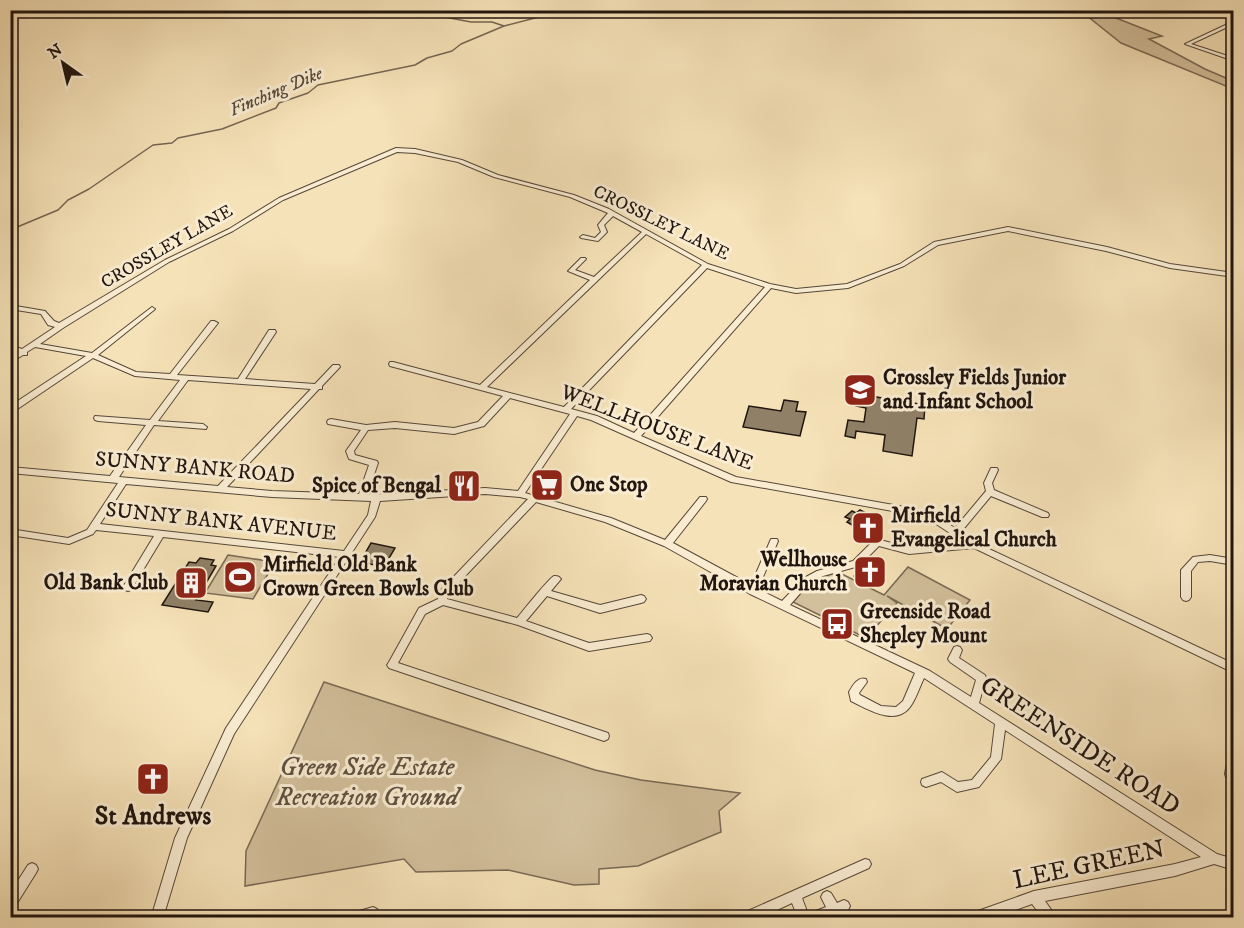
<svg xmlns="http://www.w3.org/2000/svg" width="1244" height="928" viewBox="0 0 1244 928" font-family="'IM FELL DW Pica',serif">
	<rect width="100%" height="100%" fill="#f6e2b8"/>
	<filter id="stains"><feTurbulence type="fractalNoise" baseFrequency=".00333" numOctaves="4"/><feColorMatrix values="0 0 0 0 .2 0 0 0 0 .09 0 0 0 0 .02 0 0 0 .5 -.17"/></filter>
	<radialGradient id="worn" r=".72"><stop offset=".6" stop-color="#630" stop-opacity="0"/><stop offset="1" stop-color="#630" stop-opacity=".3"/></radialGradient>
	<path fill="#d2bf9b" stroke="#796a55" stroke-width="1.5" d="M1081,11H1105L1116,18L1162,36L1149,39L1205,69L1233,81V89L1121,43Z
		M228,555L275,562L253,599L205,593Z
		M908,567L970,600L947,629L887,596L897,603L866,638L793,602L812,580L838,572L884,595Z
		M324,682L595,770L641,780L740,793L719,811L721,832L638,866L599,869V884L574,885L508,870L416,872L404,859L245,886L246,851Z"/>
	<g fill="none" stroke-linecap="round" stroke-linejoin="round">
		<path stroke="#756652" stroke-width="1.5" d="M287,12L342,16L418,12L471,22H492L504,26
			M10,230L58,210L68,200L89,189L153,145L172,143L178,138L222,129L276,108L279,103L308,93L318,85L415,65L427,58L452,51L461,44L504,26L566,10"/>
	</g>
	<path fill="#8f8067" stroke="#20150f" stroke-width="1.5" d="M858,394L925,405L924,419L917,418L912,456L883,451L885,435L856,431L855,438L845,436L848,420L864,422L866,408L856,406Z
		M784,400L798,402L796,411L806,412L800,436L743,427L749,406L781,411Z
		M860,510L883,522L870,535L847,522L850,519L845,517L852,511L856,513Z
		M371,543L395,548L384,567L360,562Z
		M200,558L214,560L211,565L216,566L196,600L213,602L208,612L162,605L189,562L196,563Z
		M870,558L885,567L870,585L854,576Z"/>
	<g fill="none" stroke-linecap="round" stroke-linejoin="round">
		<defs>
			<path id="minor" d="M1234,21V24L1191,44L1234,58V61L1185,44Z
				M396,148L415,149L462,160L498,175L574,195L609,209L708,264L770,284L796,289L847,284L900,264L934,242L1008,227L1107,247L1170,264L1234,273V277L1170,268L1106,251L1008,231L938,245L904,266L848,288L796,293L771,288L641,436L736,477L916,509L936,516L955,528L986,491L984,483L991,468H997L998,470L992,483L994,490L1048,513L1049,515L1048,517H1042L991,496L961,532L987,548L1234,664V673L974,548L909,554L879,546L859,566L823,576L810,582L790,605L930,671L971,697L976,680L950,662L948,659L954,647L957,646L960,647L962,650L959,658L985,675L986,678L979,703L1217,854L1234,859V870L1214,864L1175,876L1045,901L1057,918H1043L1032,904L993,918H969L971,914L975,912L1034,891L1175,864L1201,857L1005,730L1001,759L979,787L957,792L941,782L926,787L922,785L921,782L922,779L942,772L958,782L972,780L991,757L995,724L924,678C920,686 917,696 912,704C898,728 869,710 851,701L849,692C852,686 858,676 866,679L867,682L859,693L860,695L881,706L896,707L903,701L915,673L750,594L664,546L605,522L536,502L448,594L447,599L517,618C523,611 549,578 554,576C556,576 558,576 559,577L561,579L551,591L600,605L641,595L644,596L646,599L644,602L641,603L600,613L547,596L526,621L589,643L647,634L650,635L652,638L650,641L589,651L518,625L443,605L425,614L398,663L608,733L609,736L608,739L604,741L389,668L387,665L389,662L419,608L438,599L441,590L528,499L520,497L485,494L380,501L375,517L234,734L187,838L163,918H151L175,838L226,728L340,557L163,537L131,590L128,591L125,590L123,587L154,536L96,530L93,534L69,544L10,535V529L68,538L87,530L118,483L10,473V467L110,476L146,425L98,421L95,420L94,418L95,416L150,420L180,380L135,376L93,358L16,410H10V406L86,356L35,347L27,352V355H23L10,363V357L17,353L10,350V345L22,349L55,327L48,325L41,314L10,309V305L45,311L54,321L59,323L165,260L229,229L279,198ZM397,152L415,153L458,162L494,177L570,197L608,213L598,225L601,232L595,238L583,235L580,237L581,238L598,241L607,232L604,225L613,216L642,232L594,277L575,270L586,259L585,258H581L568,271L590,280L480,385L393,362H390L389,364L390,366L503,396L478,422L454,428L395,422L366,425L331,419L328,420L327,422L328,424L361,430L346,451L349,459L369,465L359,494L272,491L227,487L319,389H322V386L340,367L339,365H333L315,384L245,379L276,332L275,330H269L238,379L177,375L218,323L214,321H211L170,374L136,372L98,355L154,310L155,309L152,307L92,353L40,344L63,328L169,262L233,231L283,200ZM646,234L702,265L564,407L487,387ZM707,268L765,287L634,433L597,416L571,409ZM188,380L311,389L218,486L119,477L154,425L206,429L207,427L203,424L158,421ZM510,398L570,414L518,491L485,488L367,495L378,463L377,461L355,455L354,451L368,430L395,428L454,434L484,426ZM577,416L591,420L731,482L915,515L930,520L965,543L909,548L877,539L874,540L853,561L817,571L804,578L782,601L758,589L778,541L777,539H771L751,585L673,543L706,501L707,499L706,497H700L665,540L611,518L525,493ZM126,484L272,497L371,501L368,515L344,551L100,524Z
				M1210,555L1234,559V565L1210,561L1198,562L1191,571V597L1189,600L1186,601L1183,600L1181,597V570L1193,557Z
				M1234,748V778L1230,779L1226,777L1225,774L1229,752L1230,749Z
				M865,859L869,860L871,864L869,868L802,898L808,914L826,907L821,897L823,893L827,891L831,893L837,903L844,900L848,902L850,906L848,910L829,918H798L792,903L760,918H739L741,914Z
				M32,863L36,865L38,869L36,873L14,908L10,910V893L28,865Z
				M373,907L377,909L379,913L376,918H347L349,914Z"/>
		</defs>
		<use href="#minor" stroke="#564839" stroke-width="2"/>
		<use href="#minor" fill="#f9ecd1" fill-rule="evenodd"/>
	</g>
	<defs>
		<symbol id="school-square" viewBox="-11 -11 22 22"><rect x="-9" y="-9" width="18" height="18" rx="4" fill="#8f2418" stroke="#f9ecd1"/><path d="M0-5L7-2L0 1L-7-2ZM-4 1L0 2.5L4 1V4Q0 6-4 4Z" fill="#fff"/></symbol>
		<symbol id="supermarket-square" viewBox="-11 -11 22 22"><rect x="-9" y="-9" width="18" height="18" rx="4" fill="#8f2418" stroke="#f9ecd1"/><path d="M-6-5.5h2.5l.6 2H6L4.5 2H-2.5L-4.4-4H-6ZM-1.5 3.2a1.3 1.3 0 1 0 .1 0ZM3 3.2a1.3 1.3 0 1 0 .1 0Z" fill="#fff"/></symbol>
		<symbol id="restaurant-square" viewBox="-11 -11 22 22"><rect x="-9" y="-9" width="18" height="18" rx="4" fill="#8f2418" stroke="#f9ecd1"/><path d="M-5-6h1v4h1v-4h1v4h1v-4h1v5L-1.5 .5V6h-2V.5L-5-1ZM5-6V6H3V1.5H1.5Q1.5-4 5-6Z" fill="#fff"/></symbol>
		<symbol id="church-square" viewBox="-11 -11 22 22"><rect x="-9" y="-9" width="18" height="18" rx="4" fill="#8f2418" stroke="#f9ecd1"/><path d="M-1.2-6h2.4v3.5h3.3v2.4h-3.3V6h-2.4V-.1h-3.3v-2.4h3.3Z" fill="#fff"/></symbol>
		<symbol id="stadium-square" viewBox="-11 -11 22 22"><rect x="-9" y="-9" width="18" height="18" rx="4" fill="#8f2418" stroke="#f9ecd1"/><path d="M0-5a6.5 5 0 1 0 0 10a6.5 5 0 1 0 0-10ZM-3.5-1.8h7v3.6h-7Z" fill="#fff"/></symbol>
		<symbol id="building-square" viewBox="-11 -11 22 22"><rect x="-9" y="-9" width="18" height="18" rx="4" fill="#8f2418" stroke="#f9ecd1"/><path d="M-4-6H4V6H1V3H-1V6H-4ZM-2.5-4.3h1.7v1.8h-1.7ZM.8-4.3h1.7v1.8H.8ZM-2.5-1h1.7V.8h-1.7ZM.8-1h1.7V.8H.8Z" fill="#fff"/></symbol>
		<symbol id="bus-square" viewBox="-11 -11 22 22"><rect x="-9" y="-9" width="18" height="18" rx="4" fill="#8f2418" stroke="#f9ecd1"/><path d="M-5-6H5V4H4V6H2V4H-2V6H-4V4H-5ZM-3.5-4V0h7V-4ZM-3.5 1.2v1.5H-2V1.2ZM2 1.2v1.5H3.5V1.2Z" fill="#fff"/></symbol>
	</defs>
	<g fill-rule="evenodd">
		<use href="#school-square" x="841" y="371" width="38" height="38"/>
		<use href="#supermarket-square" x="528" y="466" width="38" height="38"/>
		<use href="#restaurant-square" x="445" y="467" width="38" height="38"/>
		<use href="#church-square" x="849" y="509" width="38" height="38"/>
		<use href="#church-square" x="851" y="553" width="38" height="38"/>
		<use href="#stadium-square" x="221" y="558" width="38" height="38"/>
		<use href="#building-square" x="172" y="564" width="38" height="38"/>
		<use href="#bus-square" x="818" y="605" width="38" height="38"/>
		<use href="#church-square" x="134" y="760" width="38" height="38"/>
	</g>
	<g text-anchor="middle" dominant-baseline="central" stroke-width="6" stroke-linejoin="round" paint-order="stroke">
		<g font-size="18" font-style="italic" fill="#584b3c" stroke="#f9ecd1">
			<text transform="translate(276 92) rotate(-23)">Finching Dike</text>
		</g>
		<g font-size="18" fill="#20150f" stroke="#f9ecd1">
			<text transform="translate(661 223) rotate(26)">CROSSLEY LANE</text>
			<text transform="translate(167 247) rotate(-30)">CROSSLEY LANE</text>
		</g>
		<g font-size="21" font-weight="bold" fill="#20150f" stroke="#f9ecd1" text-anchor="start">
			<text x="883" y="378">Crossley Fields Junior<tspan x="883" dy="24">and Infant School</tspan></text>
			<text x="570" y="485">One Stop</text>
			<text x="441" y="486" text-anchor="end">Spice of Bengal</text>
			<text x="891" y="516">Mirfield<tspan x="891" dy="24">Evangelical Church</tspan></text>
			<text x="847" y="560" text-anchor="end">Wellhouse<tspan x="847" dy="24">Moravian Church</tspan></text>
			<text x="263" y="565">Mirfield Old Bank<tspan x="263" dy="24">Crown Green Bowls Club</tspan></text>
			<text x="168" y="583" text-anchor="end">Old Bank Club</text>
			<text x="860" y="612">Greenside Road<tspan x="860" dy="24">Shepley Mount</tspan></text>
		</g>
		<g font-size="21" fill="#20150f" stroke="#f9ecd1">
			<text transform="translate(657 428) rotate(21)">WELLHOUSE LANE</text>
			<text transform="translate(195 468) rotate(5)">SUNNY BANK ROAD</text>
			<text transform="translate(221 522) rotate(6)">SUNNY BANK AVENUE</text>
		</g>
		<g font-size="26" fill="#20150f" stroke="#f9ecd1">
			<text transform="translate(1080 746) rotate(33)">GREENSIDE ROAD</text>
			<text transform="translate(1089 865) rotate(-12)">LEE GREEN</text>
		</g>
		<g font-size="26" font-style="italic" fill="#5e5040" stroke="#f9ecd1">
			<text x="367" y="767">Green Side Estate<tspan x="367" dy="30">Recreation Ground</tspan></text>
		</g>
		<g font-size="26" font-weight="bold" fill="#20150f" stroke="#f9ecd1">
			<text x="153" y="816">St Andrews</text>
		</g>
	</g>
	<rect width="1244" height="928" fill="none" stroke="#f6e2b8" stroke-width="36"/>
	<rect x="12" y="12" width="1220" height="904" fill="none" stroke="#20150f" stroke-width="3"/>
	<rect x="18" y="18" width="1208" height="892" fill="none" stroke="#20150f" stroke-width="1.5"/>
	<g transform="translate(63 63) rotate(326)" stroke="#f9ecd1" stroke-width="4.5" paint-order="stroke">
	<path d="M0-4.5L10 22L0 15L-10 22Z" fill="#20150f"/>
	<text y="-9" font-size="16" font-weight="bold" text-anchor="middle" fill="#20150f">N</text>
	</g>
	<rect width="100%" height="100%" filter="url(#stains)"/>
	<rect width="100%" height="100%" fill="url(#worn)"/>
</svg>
